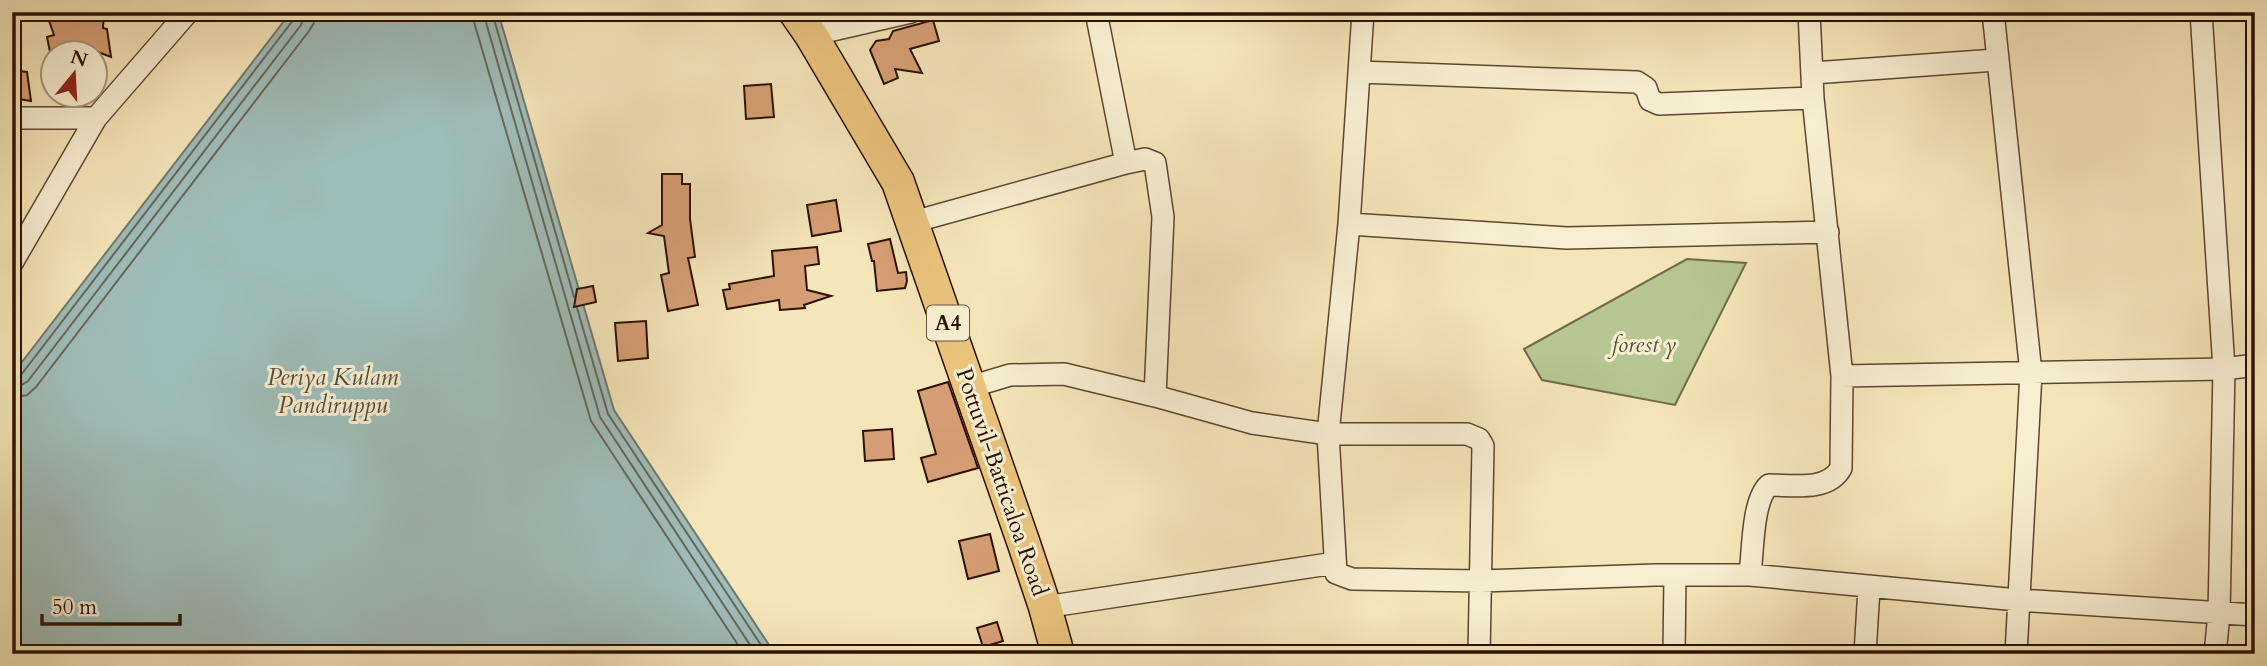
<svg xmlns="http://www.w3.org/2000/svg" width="2267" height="666" viewBox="0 0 2267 666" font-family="Cardo,serif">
	<rect width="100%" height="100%" fill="#f5e6ba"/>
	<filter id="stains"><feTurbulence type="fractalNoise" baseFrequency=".00286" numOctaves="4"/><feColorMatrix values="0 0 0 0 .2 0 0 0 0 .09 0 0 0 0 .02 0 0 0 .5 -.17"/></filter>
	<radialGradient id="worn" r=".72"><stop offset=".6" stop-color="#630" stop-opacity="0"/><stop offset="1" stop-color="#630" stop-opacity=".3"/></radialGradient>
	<path fill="#b7c693" stroke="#726b4a" stroke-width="2" d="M1687,259L1746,263L1675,405L1542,380L1524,349Z"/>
	<path fill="#9fbdb9" stroke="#71786f" stroke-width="2" d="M291,12H498L614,410L775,654H12V375Z"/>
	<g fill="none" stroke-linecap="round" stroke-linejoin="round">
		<path stroke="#66665c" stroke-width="2" d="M473,12L474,22L591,421L744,654
			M483,12L600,417L756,654
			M492,12L574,297
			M577,308L608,414L767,654
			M12,378L21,375L294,19L296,12
			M12,387L20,386L28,381L301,25L305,12
			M12,398L27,395L36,387L309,31L314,23L315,12"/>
	</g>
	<path fill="#d69e74" stroke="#2c1000" stroke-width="2" d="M46,12H104L103,28L107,29L111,57L98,52H50L47,37L54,35Z
		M933,20L939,41L910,49L922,73L895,69L898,78L884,84L870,50L876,41L889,39L893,31Z
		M12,70L27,72L31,101L12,98Z
		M771,84L774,117L746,119L744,86Z
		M662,174H682V184H690V219L695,257L688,258L698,305L668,311L661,275L669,273L664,236L648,233L662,225Z
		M836,200L841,231L812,236L807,205Z
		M890,239L898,273L906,272L907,281L905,288L877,291L874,261H872L868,244Z
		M817,247L819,264L805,266L807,290L831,296L804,305L805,308L780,310L779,300L727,309L723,290L730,289L729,284L774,276L772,251Z
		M593,286L596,302L574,307L577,289Z
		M646,321L648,358L618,361L615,323Z
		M948,382L978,468L928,482L921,458L936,454L918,391Z
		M892,429L894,459L865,461L863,431Z
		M990,534L999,571L968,579L959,541Z
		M997,622L1003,641L983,647L977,628Z"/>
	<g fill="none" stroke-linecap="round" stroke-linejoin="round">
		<defs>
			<path id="minor" d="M1096,12L1126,163
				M1363,12L1349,224L1328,434L1336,573L1352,579L1481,581L1655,575H1750L2018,600L2255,615
				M1993,12L2031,373L2016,654
				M2201,12L2224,369L2219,614L2215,654
				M811,35L911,12
				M1359,72L1637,82L1646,88L1650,100L1659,104L1813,98
				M1813,73L1996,60
				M12,118H96
				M913,222L1126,163L1145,159L1155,163L1163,217L1155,396
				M1349,224L1567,238L1828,232
				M12,263L96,118L188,12
				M1842,376L2224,369L2255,365
				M970,387L1010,375L1064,374L1155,396L1252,423L1328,434H1467L1479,439L1483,446L1479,654
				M1750,575C1753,552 1752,500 1769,485C1792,485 1828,492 1841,468L1842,376L1813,98L1809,12
				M1045,607L1335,563
				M1674,654L1675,575
				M1865,654L1869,588"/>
			<path id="highway" d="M795,12L811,35L898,182L1024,544L1045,607L1058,654"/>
		</defs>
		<use href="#minor" stroke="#5e462e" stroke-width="24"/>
		<use href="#highway" stroke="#2c1000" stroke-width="35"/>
		<use href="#minor" stroke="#f8efd2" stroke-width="21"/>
		<use href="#highway" stroke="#eac37d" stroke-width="32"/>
	</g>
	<g text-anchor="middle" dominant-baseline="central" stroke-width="6" stroke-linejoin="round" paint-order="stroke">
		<rect fill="#f8efd2" stroke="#69533f" stroke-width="2" x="927" y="305.5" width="42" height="35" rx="5"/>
		<g font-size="21" font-weight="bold" fill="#2c1000">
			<text x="948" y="323">A4</text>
		</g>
		<g font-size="23" font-style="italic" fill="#5d5033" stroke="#f8efd2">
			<text x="1644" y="344">forest y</text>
		</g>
		<g font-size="23" fill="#2c1000" stroke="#f8efd2">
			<text transform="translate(1002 482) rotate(71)">Pottuvil-Batticaloa Road</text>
		</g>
		<g font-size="24" font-style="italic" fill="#544d41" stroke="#f8efd2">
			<text x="333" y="377">Periya Kulam<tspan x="333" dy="28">Pandiruppu</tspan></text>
		</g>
	</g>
	<rect width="2267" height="666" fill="none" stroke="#f5e6ba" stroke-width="42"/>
	<rect x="14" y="14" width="2239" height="638" fill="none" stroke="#2c1000" stroke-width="3.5"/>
	<rect x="21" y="21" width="2225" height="624" fill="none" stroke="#2c1000" stroke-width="2"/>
	<g transform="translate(74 74) rotate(18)"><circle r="33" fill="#f8efd2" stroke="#a6967e" stroke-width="2"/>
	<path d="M0-5L12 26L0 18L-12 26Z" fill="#8f2418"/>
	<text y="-10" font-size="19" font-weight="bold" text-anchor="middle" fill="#2c1000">N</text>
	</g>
	<path d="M42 614v10h138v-10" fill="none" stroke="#2c1000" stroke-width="3.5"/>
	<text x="52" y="614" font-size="21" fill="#2c1000" stroke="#f8efd2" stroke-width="5" paint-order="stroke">50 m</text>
	<rect width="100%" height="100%" filter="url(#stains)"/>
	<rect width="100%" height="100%" fill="url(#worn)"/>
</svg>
